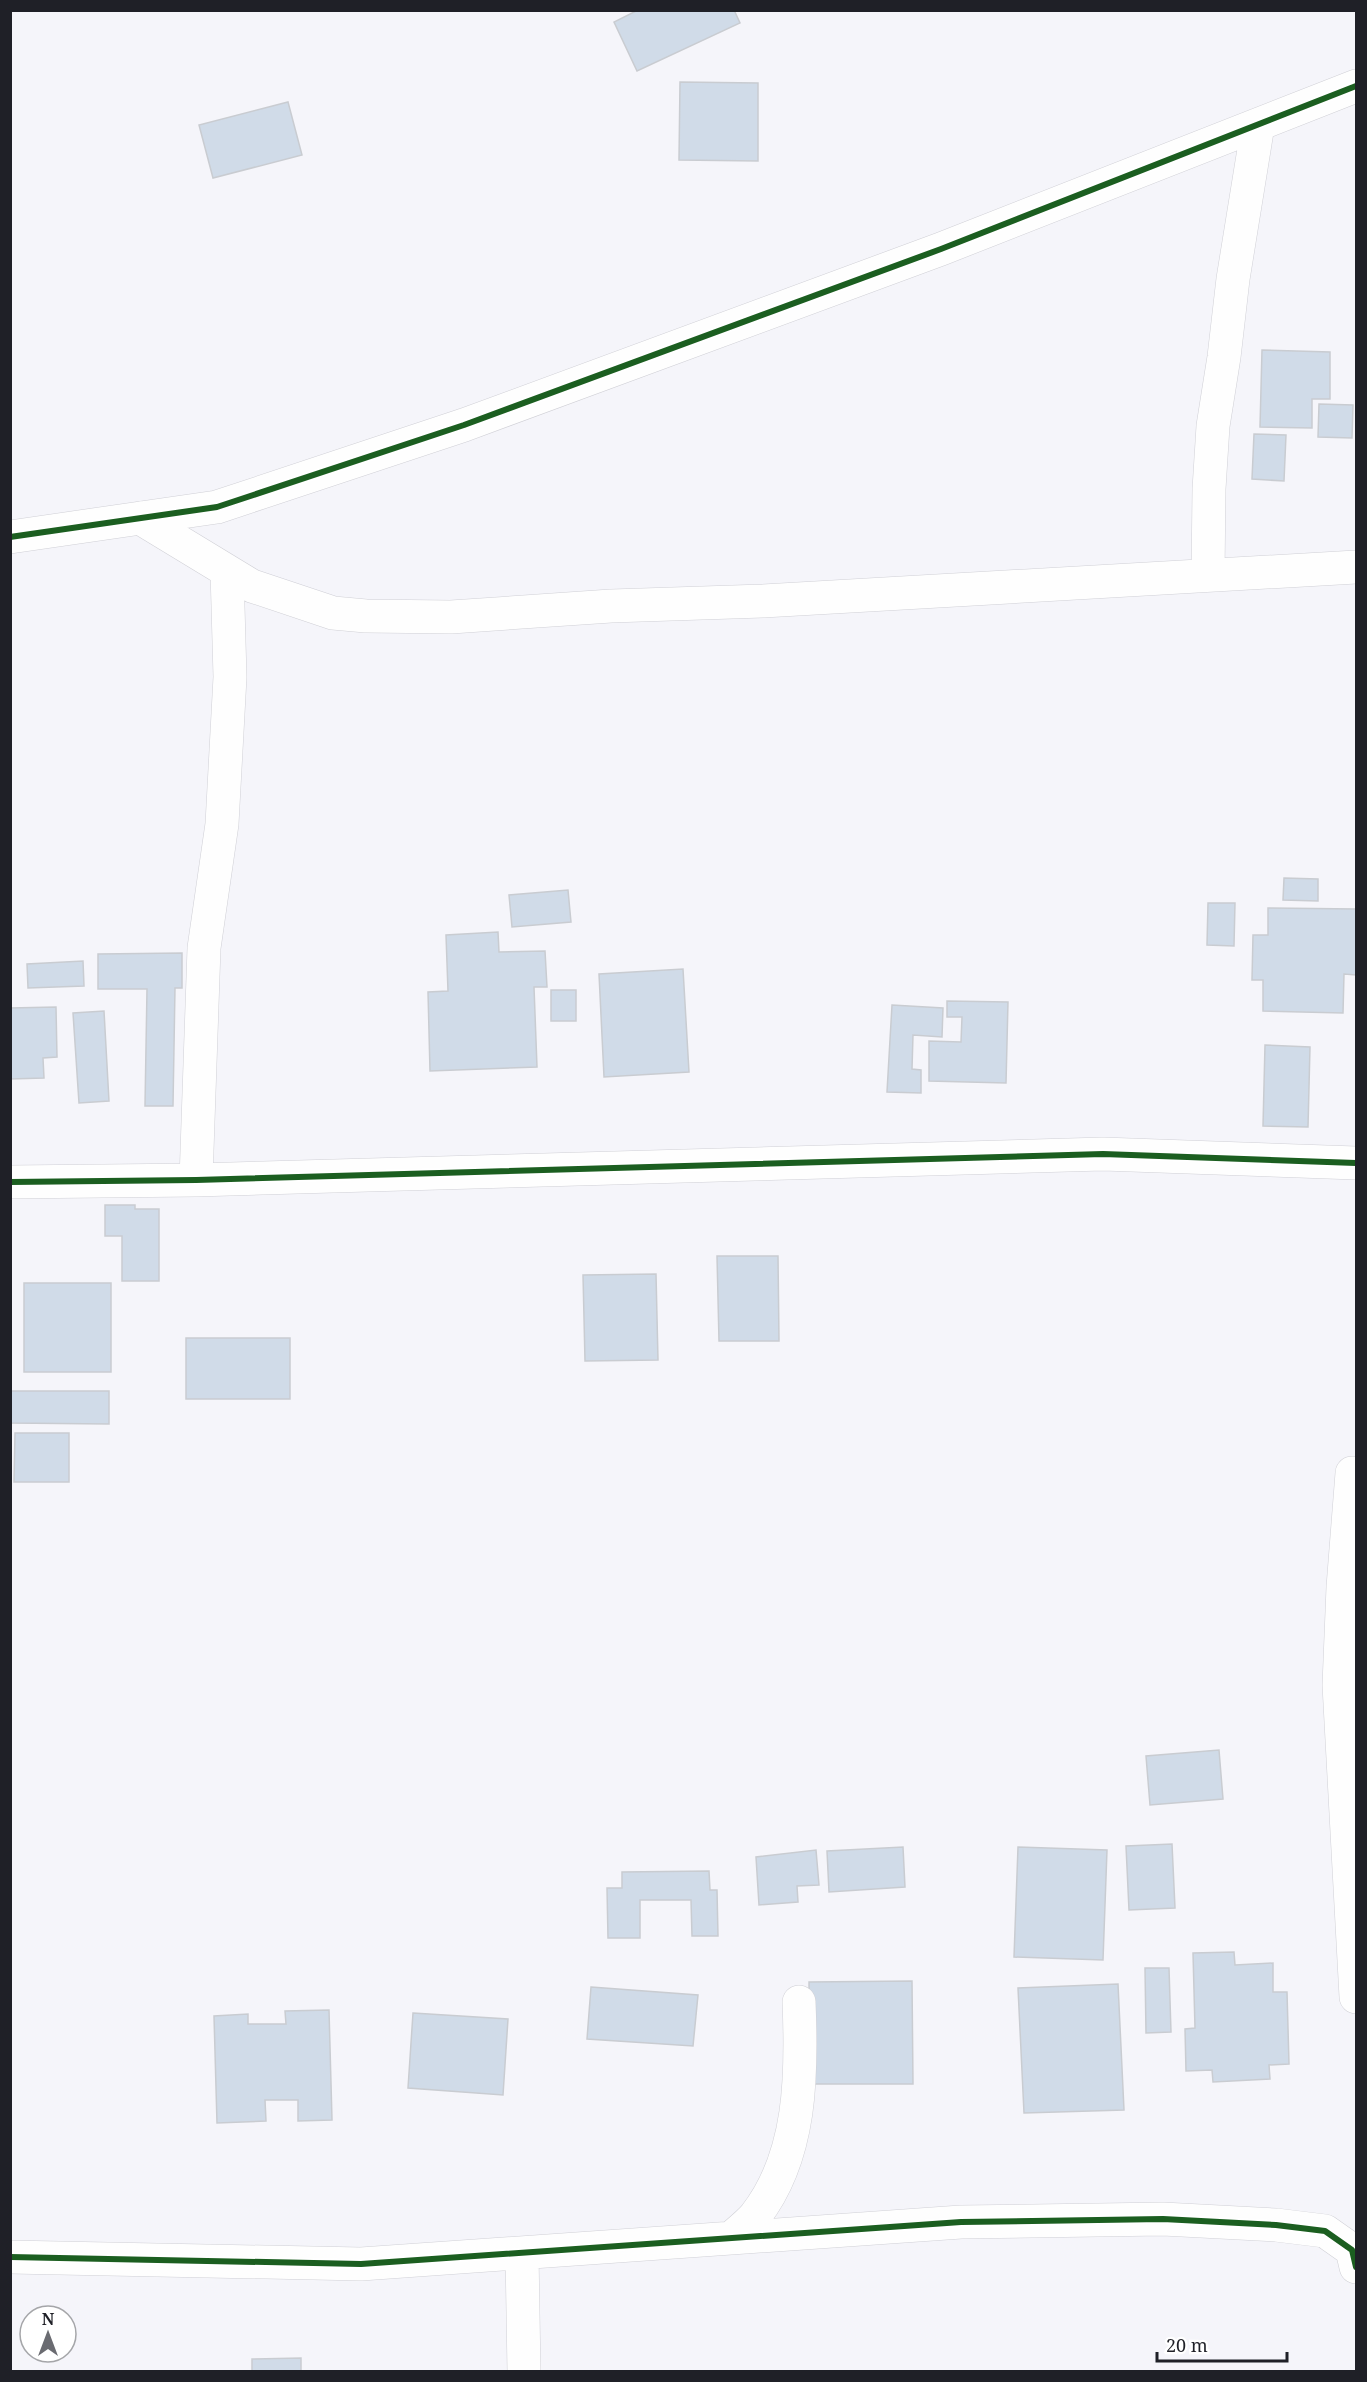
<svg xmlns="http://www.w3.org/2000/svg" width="1367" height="2382" viewBox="0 0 1367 2382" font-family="'Noto Serif',serif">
	<rect width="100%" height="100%" fill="#f5f5fa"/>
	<path fill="#d0dbe8" stroke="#c9ccd1" stroke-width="1.5" d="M638,10H734L740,23L637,71L614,22Z
		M680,82L758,83V161L679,160Z
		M288,102L302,155L213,178L199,125Z
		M1262,350L1330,352V399H1312V428L1260,427Z
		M1319,404L1353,405L1352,438L1318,437Z
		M1254,434L1286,435L1284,481L1252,479Z
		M1284,878L1318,879V901L1283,900Z
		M568,890L571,922L512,927L509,895Z
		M1208,903H1235L1234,946L1207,945Z
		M1268,908L1356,909V975L1344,974L1343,1013L1263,1011V980H1252L1253,935H1268Z
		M498,932L499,952L545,951L547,987H534L537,1067L430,1071L428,992L448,991L446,935Z
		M182,953V988H175L173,1106H145L147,989H98V954Z
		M83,961L84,986L28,988L27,964Z
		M683,969L689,1072L604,1077L599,974Z
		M551,990H576V1021H551Z
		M947,1001L1008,1002L1006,1083L929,1081V1041L961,1042L962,1017H947Z
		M892,1005L943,1008L942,1037L913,1035L912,1069L921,1070V1093L887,1092Z
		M56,1007L57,1057L43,1058L44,1078L10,1079V1008Z
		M104,1011L109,1101L79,1103L73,1013Z
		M1265,1045L1310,1047L1308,1127L1263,1126Z
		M105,1205H135V1209H159V1281H122V1236H105Z
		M717,1256H778L779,1341H719Z
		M656,1274L658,1360L585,1361L583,1275Z
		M24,1283H111V1372H24Z
		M186,1338H290V1399H186Z
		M10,1391H109V1424L10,1423Z
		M15,1433H69V1482H14Z
		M1219,1750L1223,1799L1150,1805L1146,1756Z
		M1172,1844L1175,1908L1129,1910L1126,1846Z
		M903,1847L905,1887L829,1892L827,1851Z
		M1018,1847L1107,1850L1103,1960L1014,1957Z
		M816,1850L819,1885L797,1886L798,1902L759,1905L756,1857Z
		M709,1871L710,1890H717L718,1936H692L691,1900H640V1938H608L607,1888H622V1872Z
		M1234,1952L1235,1965L1273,1963V1992H1287L1289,2064L1269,2065L1270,2079L1213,2082L1212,2070L1186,2071L1185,2029L1195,2028L1193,1953Z
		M1145,1968H1169L1171,2032L1146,2033Z
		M912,1981L913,2084H810L809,1982Z
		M1118,1984L1124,2110L1024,2113L1018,1988Z
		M591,1987L698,1995L693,2046L587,2039Z
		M329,2010L332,2120L298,2121V2100H265L266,2121L217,2123L214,2016L248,2014V2024H286L285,2011Z
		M413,2013L508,2019L503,2095L408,2088Z
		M301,2358V2372H252V2359Z"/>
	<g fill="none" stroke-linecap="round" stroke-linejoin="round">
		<defs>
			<path id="minor" d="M140,518L252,586L333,613L366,616L451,617L611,606L763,601L1356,567
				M10,537L217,507L464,425L941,249L1356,86
				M1208,575L1209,489L1213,426L1224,357L1233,279L1258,125
				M196,1180L204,948L222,824L230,677L227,571
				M10,1182L196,1180L1103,1154L1356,1163
				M1352,1473L1343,1587L1339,1685L1356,1997
				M731,2238C739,2231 748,2224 755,2216C802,2156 802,2074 799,2002
				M522,2253L524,2372
				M10,2257L361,2264L961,2222L1163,2219L1276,2225L1325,2231L1352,2250L1356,2267"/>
		</defs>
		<use href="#minor" stroke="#d0d0d6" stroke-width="34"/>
		<use href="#minor" stroke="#fefefe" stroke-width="33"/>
		<defs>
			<path id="cycleway" d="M10,537L217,507L464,425L941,249L1356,86
				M10,1182L196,1180L1103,1154L1356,1163
				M10,2257L361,2264L961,2222L1163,2219L1276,2225L1325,2231L1352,2250L1356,2267"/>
		</defs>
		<use href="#cycleway" stroke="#fff" stroke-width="10"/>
		<use href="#cycleway" stroke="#1b5e20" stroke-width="6"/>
	</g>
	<rect width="1367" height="2382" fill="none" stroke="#1f2027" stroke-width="24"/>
	<g transform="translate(48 2334)"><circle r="28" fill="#ffffff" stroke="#a5a6a9" stroke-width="1.5"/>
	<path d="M0-4.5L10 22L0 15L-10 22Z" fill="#6a6b71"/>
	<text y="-9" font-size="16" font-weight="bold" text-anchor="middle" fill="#1f2027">N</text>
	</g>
	<path d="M1157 2352v9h130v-9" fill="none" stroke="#1f2027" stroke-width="3"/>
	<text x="1166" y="2352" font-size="18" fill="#1f2027" stroke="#ffffff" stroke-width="4.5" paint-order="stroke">20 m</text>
</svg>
